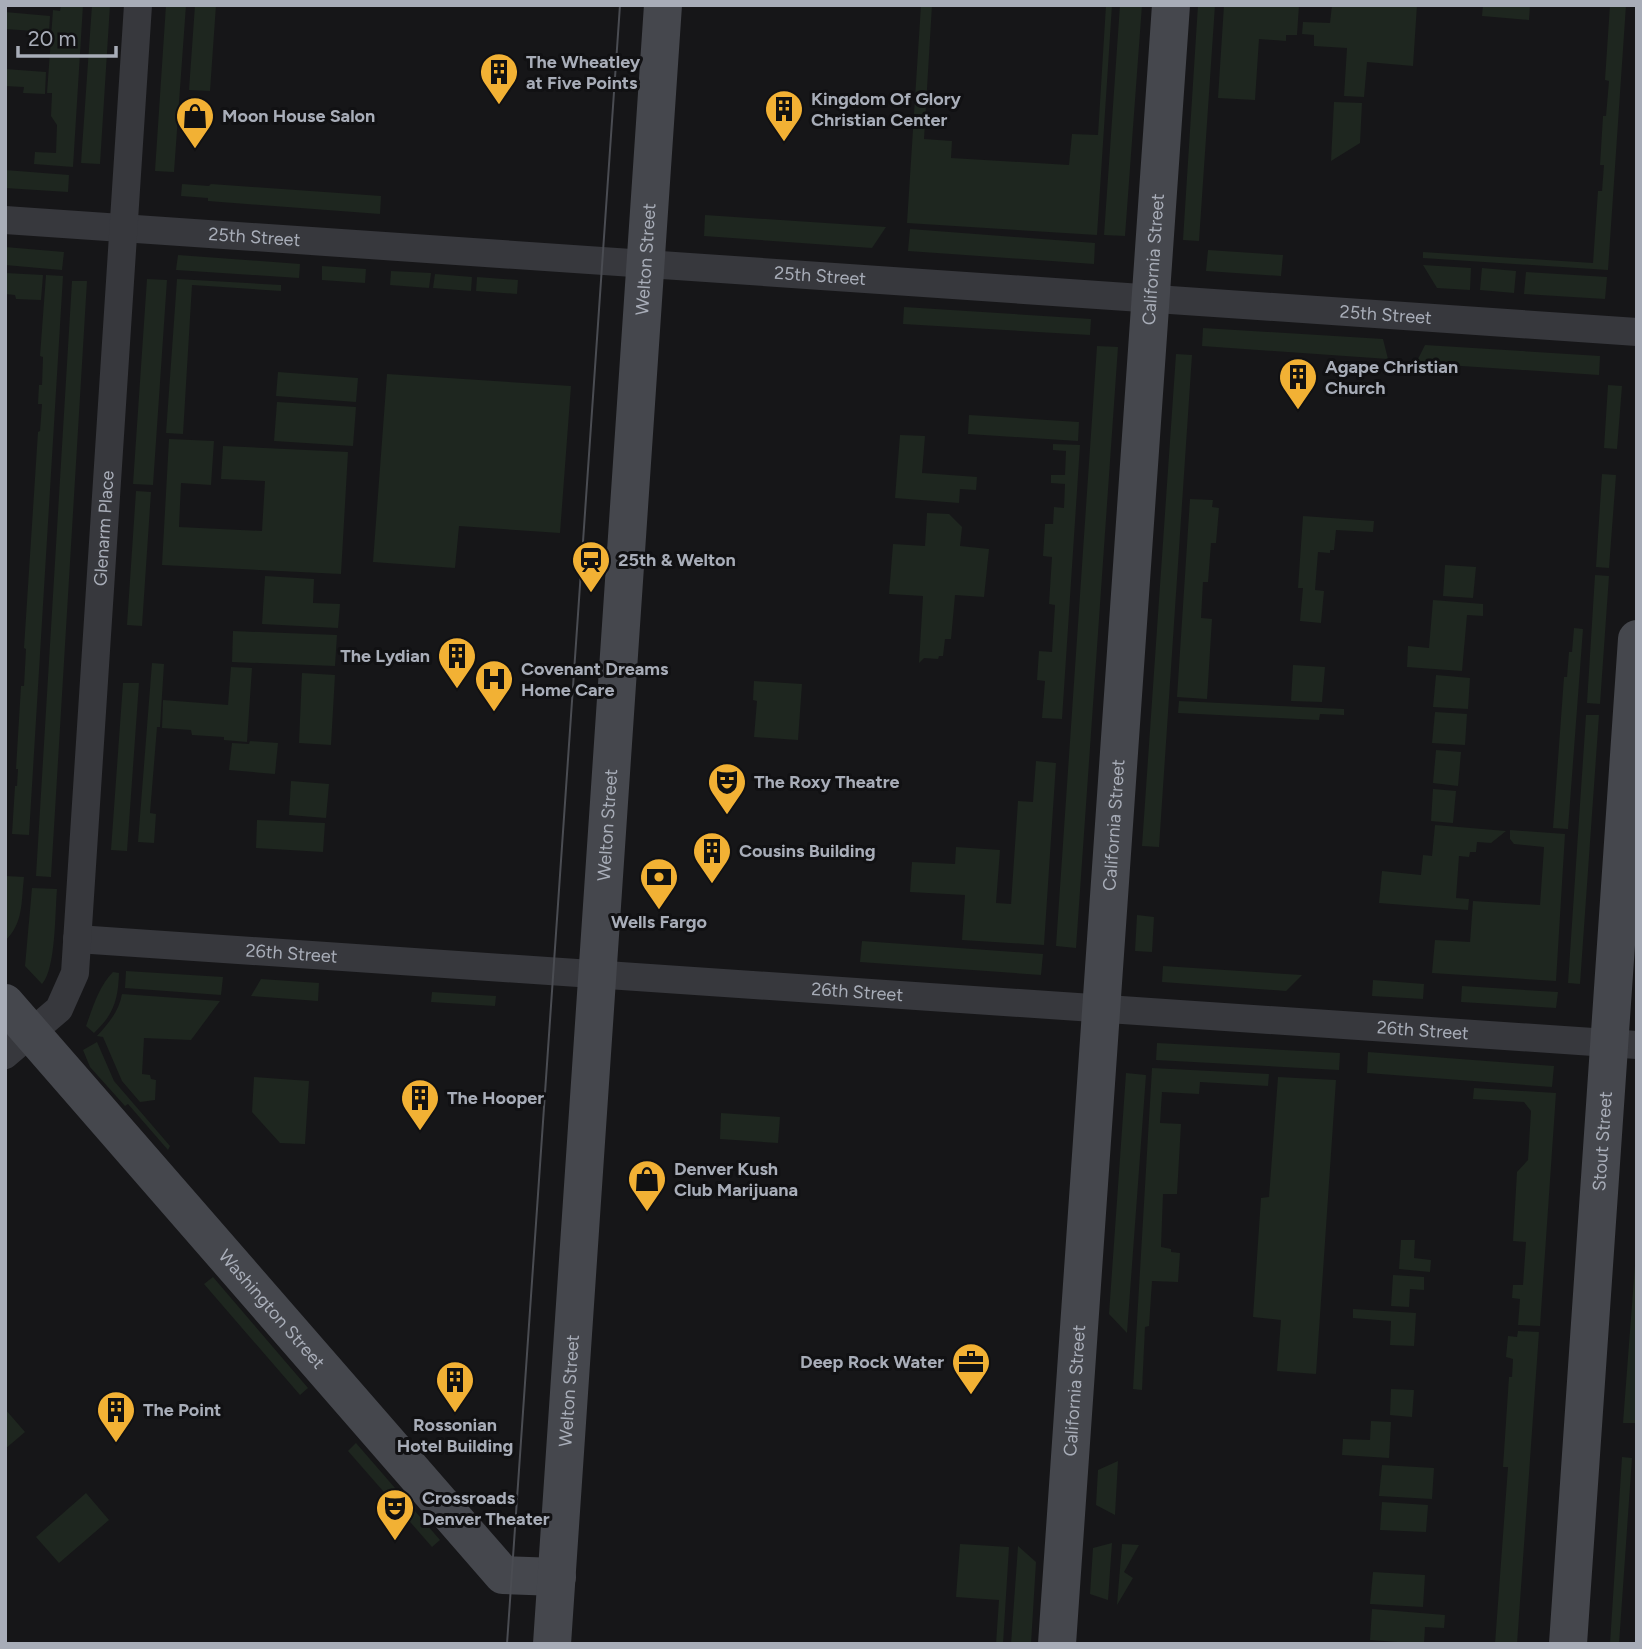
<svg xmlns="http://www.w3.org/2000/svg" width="1642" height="1649" viewBox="0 0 1642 1649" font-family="Figtree,sans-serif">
	<rect width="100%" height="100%" fill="#161618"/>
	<path fill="#1e261f" d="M61,5H83L73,167L34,164L35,152L56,153L57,125L51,116L52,93H47L53,10L60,11Z
		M92,5H110L100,164L81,163Z
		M166,5H186L174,172L155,171Z
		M195,5H216L210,91L189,90Z
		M921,5H932L924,139L952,141L951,158L1069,165L1072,134L1098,135L1106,5H1112L1097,235L907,223Z
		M1120,5H1142L1125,236L1104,235Z
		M1198,5H1215L1199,241L1183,240Z
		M1224,5H1299L1297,35H1286V41L1259,39L1255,100L1218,98Z
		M1332,5H1417L1413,66L1367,62L1364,97L1344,96L1347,48L1314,46V35L1302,34L1303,22L1330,23Z
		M1483,5H1530L1529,20L1482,16Z
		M1610,5H1626L1608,270L1423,258V252L1593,263L1598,191H1602L1604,165H1600L1603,116H1606L1609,81L1605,80Z
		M5,12L50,16L49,32L5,29Z
		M5,69L46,72L45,94L23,93L24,87L5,86Z
		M1334,102L1362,103L1360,143L1331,161Z
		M5,170L69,175L68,192L5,188Z
		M182,184L209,186L211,184L381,196L380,214L208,201V198L181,196Z
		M705,215L886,227L872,248L704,236Z
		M910,229L1095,243L1094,264L908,251Z
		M5,247L64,252L62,270L5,265Z
		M1208,250L1283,255L1281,276L1206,271Z
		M178,255L300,264L299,278L176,270Z
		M1423,265L1471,268L1470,290L1437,288Z
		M322,266L366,269L365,283L322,280Z
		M1482,268L1516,271L1514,293L1480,290Z
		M391,271L431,273L429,288L390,285Z
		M1526,272L1607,277L1605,299L1524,294Z
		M5,273L43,275L41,300L16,299L15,295L5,294Z
		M435,274L472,277L471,291L433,288Z
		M46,275L63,276L29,835L12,834L15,786H17L18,769H16L21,686H24L26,649L24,648L38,432L40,431L42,404H38L39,385H42L43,357L40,356Z
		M477,277L518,280L517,294L476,291Z
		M147,279L167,280L153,485L133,484Z
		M177,279L281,285V291L192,285L183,434L166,433Z
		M72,281H87L51,877L36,876Z
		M904,307L1091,319L1090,335L903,324Z
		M1203,328L1383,339L1388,359L1202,346Z
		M1425,345L1600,356L1599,375L1416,363Z
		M1097,346L1118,347L1076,948L1056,946Z
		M1176,354L1192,355L1159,847L1142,846Z
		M278,372L358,378L356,402L276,396Z
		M387,374L571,386L560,533L459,526L455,568L373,562Z
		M1608,385L1622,386L1617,449L1604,448Z
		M277,402L356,407L353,446L274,441Z
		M969,415L1079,422L1078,441L968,434Z
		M900,435L925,436L922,473L977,477L976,490L960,489L959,503L895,498Z
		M169,439L214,441L211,485L181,483L179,527L262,531L265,481L221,479L223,446L348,452L341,574L162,565Z
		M1053,444L1080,445L1062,719L1042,718L1045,681L1037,680L1039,651L1052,652L1055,605L1049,604L1052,557L1043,556L1045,524H1053L1054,507L1064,508L1065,484L1051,483V475H1065L1066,451L1053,450Z
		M1602,474L1616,475L1609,568L1596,567Z
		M136,491L151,492L142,626L127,625Z
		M1190,499L1213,500L1212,507L1219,508L1216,543H1211L1208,582H1203L1201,618L1212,619L1207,699L1177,697Z
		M927,513L949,514L962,527L960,546L989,549L984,597L955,595L951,639H945L943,656H939L938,659L924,658L919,663L923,596L889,594L893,544L925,546Z
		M1303,516L1374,521L1373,532L1336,530L1334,550H1330V553L1318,552L1315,590L1324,591L1321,623L1300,621L1303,588H1298Z
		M1445,565L1476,567L1473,598L1443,596Z
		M1595,575L1609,576L1600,704L1587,703Z
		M265,576L314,579L313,603L340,604L338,628L262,624Z
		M1433,600L1483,604V616L1467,615L1462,671L1407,667L1408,646L1429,648Z
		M1574,628L1583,629L1568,829L1553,828L1564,677H1567L1569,652H1572Z
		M233,631L337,635L335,666L232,662Z
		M152,663L164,664L160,727H157L150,813L156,814L154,843L138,842Z
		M1293,665L1325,667L1322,702L1291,701Z
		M231,667L252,668L247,742L224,740V737L192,735L191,730L162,728L163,700L228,705Z
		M302,673L335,675L331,745L299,743Z
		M1436,675L1470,678L1468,709L1433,707Z
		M754,681L802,684L798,740L754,737L757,701L753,700Z
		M123,683H139L127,851L111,850Z
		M1179,701L1344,709V715L1320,714L1319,720L1178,713Z
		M1435,712L1467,714L1465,745L1432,743Z
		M1586,715H1599L1580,984L1568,983Z
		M250,741L278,743L275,774L229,770L232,743L249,744Z
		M1436,750L1461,752L1458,786L1433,783Z
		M1036,761L1056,763L1044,945L962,940L965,895L910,892L912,862L955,864L956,847L1000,850L996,903L1011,904L1018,801L1033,802Z
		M291,781L329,784L326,818L289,815Z
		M1433,789L1456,791L1453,823L1431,821Z
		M257,820L325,823L323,852L256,848Z
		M1435,825L1506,831L1491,843L1477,842L1476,852H1470L1469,857L1459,856L1456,898L1469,899L1468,910L1379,903L1382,871L1421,875L1423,855L1432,856Z
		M1510,830L1565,834L1556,981L1432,973L1435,940L1470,942L1473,901L1540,905L1544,847L1514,844L1510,839Z
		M5,876L24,877C21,901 24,923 5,941Z
		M32,888L57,889C55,911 56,969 42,984L25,966Z
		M1137,915L1154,917L1152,952L1135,951Z
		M862,941L1043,954L1041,975L860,962Z
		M1163,966L1302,975L1286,991L1162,982Z
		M126,971L223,977L221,995L125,988Z
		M113,972L119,973C118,1000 114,1014 94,1033L86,1026C93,1007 99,986 113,972Z
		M261,979L319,983L318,1001L251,996Z
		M1373,980L1424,984L1423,999L1372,996Z
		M1462,986L1558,992L1556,1008L1461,1002Z
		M432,992L496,996L495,1006L431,1002Z
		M122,994L220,1001L191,1040L144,1038L142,1074L150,1075L151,1079L156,1080L155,1100L140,1102L122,1081L103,1037L97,1036C109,1023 119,1011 122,994Z
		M97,1042L114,1081L170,1146L168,1150L128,1104L125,1106L90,1067L83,1050Z
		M1157,1043L1340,1053L1339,1070L1156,1060Z
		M1368,1052L1554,1066L1552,1087L1367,1073Z
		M1152,1068L1269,1074L1268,1086L1200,1082L1199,1094L1162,1092L1160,1123L1181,1124L1177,1194H1163L1161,1247L1171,1249V1252L1180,1253L1178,1282L1152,1281L1149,1326L1145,1327L1142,1390L1133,1389Z
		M1126,1073L1146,1075L1127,1333L1109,1314Z
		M254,1077L309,1081L305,1144L280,1143L252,1112Z
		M1278,1077L1336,1080L1316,1374L1277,1371L1281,1320L1253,1317L1261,1198L1269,1197Z
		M1474,1088L1556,1093L1540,1326L1518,1325L1520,1299L1512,1298L1513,1285H1523L1526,1242L1513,1241L1517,1172L1528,1160L1531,1111L1524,1102L1473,1099Z
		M721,1113L780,1117L778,1143L720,1139Z
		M1637,1239V1398L1635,1423H1623Z
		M1401,1240H1415L1414,1258L1431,1260L1430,1272L1399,1269Z
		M1393,1275L1424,1277V1290L1410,1289L1409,1307L1391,1306Z
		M213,1277L308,1388L300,1395L204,1284Z
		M1353,1309L1416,1313L1414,1346L1390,1345L1391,1321L1353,1318Z
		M1518,1331L1539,1332L1517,1644H1495L1508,1467H1503L1509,1377H1512L1513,1359L1506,1357L1508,1336L1517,1337Z
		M1391,1389L1414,1390L1412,1417L1390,1415Z
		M5,1409L25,1432L5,1449Z
		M1371,1421L1391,1422L1389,1458L1342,1455L1343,1439L1370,1440Z
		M356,1443L440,1540L432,1547L348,1451Z
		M1622,1457L1632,1458L1619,1644H1610Z
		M1118,1461L1115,1515L1096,1505L1098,1470Z
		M1382,1465L1434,1468L1432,1499L1379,1496Z
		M86,1493L109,1520L59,1563L36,1537Z
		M1382,1502L1428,1505L1426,1532L1380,1530Z
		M1112,1543L1108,1600L1090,1594L1093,1548Z
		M960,1544L1009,1547L1003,1644H996L999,1600L956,1597Z
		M1122,1544L1139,1545L1124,1572L1133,1578L1117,1605Z
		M1018,1546L1036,1562L1031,1644H1011Z
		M1373,1572L1425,1575L1423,1607L1370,1604Z
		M1372,1609L1445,1615L1444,1628L1425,1627L1424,1644L1370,1640Z"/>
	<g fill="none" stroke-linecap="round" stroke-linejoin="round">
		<g stroke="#37383d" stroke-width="28">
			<path id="s1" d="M5,220L1637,332"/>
			<path id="s2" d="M77,939L1637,1045"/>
			<path id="s3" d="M5,1055L59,1009L75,973L138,5"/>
		</g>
		<g stroke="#45474d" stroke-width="38">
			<path id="s4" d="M5,1003L503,1575L557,1577"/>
			<path id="s5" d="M552,1644L663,5"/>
			<path id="s6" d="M1057,1644L1171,5"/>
			<path id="s7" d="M1568,1644L1637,639"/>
		</g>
		<path stroke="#4a4c52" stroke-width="2" d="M507,1644L620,5"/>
	</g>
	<defs>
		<symbol id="building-pin" viewBox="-11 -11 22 30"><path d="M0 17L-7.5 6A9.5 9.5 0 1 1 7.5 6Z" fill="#f2b134" stroke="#111113"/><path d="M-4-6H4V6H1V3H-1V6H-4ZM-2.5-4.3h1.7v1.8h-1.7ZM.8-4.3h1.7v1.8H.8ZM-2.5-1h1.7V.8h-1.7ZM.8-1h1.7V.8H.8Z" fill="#111"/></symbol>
		<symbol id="shop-pin" viewBox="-11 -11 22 30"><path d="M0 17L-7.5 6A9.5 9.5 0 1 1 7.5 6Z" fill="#f2b134" stroke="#111113"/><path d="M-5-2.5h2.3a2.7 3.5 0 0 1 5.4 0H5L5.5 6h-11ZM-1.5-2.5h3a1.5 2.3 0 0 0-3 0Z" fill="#111"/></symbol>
		<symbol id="station-pin" viewBox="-11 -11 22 30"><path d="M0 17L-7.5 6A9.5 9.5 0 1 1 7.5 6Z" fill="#f2b134" stroke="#111113"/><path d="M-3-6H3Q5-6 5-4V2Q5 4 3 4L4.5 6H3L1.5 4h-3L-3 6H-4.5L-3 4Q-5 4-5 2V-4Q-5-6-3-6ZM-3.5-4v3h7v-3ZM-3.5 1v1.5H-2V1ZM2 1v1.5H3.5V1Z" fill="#111"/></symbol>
		<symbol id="hospital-pin" viewBox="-11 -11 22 30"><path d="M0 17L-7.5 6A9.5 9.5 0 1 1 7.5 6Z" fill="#f2b134" stroke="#111113"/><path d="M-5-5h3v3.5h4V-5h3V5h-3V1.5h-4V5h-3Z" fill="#111"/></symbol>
		<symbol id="theatre-pin" viewBox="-11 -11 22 30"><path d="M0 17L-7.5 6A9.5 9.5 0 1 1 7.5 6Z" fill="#f2b134" stroke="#111113"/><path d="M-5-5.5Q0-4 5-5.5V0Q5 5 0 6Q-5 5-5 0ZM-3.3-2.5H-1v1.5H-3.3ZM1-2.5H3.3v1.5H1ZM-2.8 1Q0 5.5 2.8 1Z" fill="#111"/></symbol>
		<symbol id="bank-pin" viewBox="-11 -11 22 30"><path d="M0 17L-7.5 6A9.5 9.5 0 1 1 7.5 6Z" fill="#f2b134" stroke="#111113"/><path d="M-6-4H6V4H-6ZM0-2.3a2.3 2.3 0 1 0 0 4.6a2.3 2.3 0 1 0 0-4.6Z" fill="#111"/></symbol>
		<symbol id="office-pin" viewBox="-11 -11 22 30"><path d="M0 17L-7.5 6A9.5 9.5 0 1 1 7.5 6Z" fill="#f2b134" stroke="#111113"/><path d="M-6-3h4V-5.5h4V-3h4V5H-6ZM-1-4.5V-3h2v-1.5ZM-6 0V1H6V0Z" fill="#111"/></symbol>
	</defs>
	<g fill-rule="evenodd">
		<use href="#building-pin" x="477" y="50" width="44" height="60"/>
		<use href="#building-pin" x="762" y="87" width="44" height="60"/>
		<use href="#shop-pin" x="173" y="94" width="44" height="60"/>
		<use href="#building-pin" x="1276" y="355" width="44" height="60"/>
		<use href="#station-pin" x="569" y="538" width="44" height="60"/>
		<use href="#building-pin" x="435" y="634" width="44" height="60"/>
		<use href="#hospital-pin" x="472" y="657" width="44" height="60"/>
		<use href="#theatre-pin" x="705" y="760" width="44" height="60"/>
		<use href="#building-pin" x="690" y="829" width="44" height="60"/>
		<use href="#bank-pin" x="637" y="855" width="44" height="60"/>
		<use href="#building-pin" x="398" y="1076" width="44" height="60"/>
		<use href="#shop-pin" x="625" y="1157" width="44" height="60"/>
		<use href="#office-pin" x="949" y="1340" width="44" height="60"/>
		<use href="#building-pin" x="433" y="1358" width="44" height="60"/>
		<use href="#building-pin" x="94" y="1388" width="44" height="60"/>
		<use href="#theatre-pin" x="373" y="1486" width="44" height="60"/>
	</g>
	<g text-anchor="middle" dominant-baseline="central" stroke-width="6" stroke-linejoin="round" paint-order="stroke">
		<g font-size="18" font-weight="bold" fill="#a8adb8" stroke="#111113" text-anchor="start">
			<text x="526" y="62">The Wheatley<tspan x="526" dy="21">at Five Points</tspan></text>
			<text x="811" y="99">Kingdom Of Glory<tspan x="811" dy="21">Christian Center</tspan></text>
			<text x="222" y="116">Moon House Salon</text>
			<text x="1325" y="367">Agape Christian<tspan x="1325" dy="21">Church</tspan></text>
			<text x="618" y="560">25th &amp; Welton</text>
			<text x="430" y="656" text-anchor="end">The Lydian</text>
			<text x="521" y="669">Covenant Dreams<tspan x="521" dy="21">Home Care</tspan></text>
			<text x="754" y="782">The Roxy Theatre</text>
			<text x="739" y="851">Cousins Building</text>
			<text x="659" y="922" text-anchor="middle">Wells Fargo</text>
			<text x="447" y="1098">The Hooper</text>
			<text x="674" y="1169">Denver Kush<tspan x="674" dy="21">Club Marijuana</tspan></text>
			<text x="944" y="1362" text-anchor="end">Deep Rock Water</text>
			<text x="143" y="1410">The Point</text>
			<text x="455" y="1425" text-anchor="middle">Rossonian<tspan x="455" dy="21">Hotel Building</tspan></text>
			<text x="422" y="1498">Crossroads<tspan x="422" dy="21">Denver Theater</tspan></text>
		</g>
		<g font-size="18" fill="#a8adb8" stroke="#111113">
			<text stroke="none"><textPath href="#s1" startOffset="250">25th Street</textPath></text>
			<text stroke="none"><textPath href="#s5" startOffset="1388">Welton Street</textPath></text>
			<text stroke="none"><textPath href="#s6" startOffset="1388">California Street</textPath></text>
			<text stroke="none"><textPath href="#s1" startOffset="817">25th Street</textPath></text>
			<text stroke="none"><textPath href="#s1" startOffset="1384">25th Street</textPath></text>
			<text stroke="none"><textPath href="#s3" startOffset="556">Glenarm Place</textPath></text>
			<text stroke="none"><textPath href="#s5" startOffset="821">Welton Street</textPath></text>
			<text stroke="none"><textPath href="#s6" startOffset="821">California Street</textPath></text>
			<text stroke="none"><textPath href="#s2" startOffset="215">26th Street</textPath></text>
			<text stroke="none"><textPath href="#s2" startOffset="782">26th Street</textPath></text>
			<text stroke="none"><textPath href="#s2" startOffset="1349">26th Street</textPath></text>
			<text stroke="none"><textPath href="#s7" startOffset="504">Stout Street</textPath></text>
			<text stroke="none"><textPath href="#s4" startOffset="406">Washington Street</textPath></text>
			<text stroke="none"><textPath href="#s5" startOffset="254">Welton Street</textPath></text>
			<text stroke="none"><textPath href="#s6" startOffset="254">California Street</textPath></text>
		</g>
	</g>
	<rect width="1642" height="1649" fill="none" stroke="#a8adb8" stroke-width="14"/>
	<path d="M18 46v10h98v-10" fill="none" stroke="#a8adb8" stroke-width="3.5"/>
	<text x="28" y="46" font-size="21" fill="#a8adb8" stroke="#111113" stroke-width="5" paint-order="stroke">20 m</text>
</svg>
